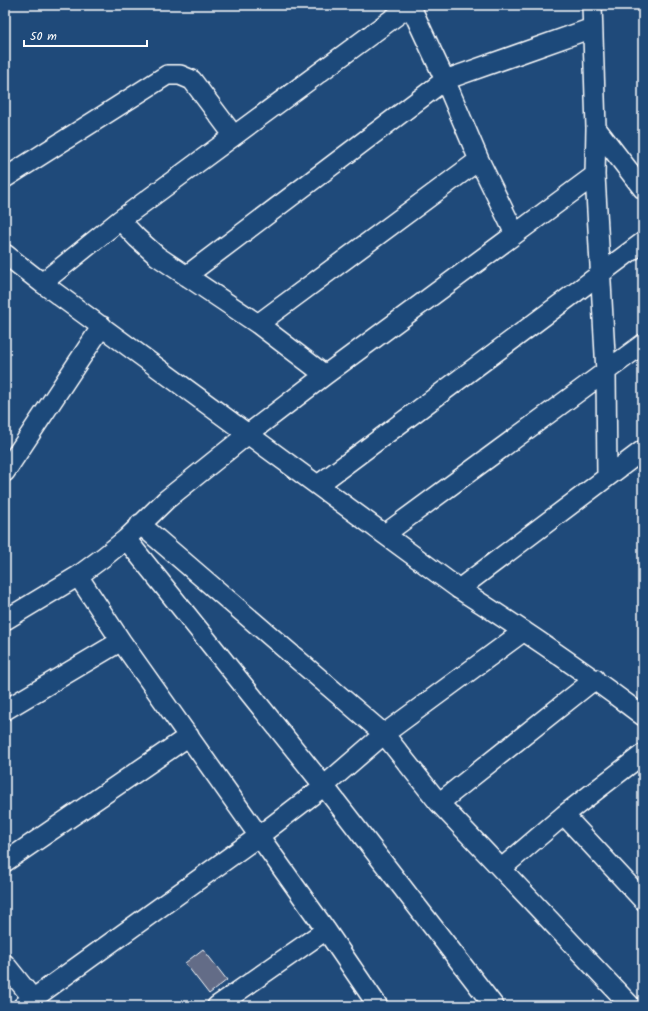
<svg xmlns="http://www.w3.org/2000/svg" width="648" height="1011" viewBox="0 0 648 1011" font-family="Kalam,sans-serif">
	<rect width="100%" height="100%" fill="#1f4a7a"/>
	<filter id="ink" filterUnits="userSpaceOnUse"><feTurbulence type="fractalNoise" baseFrequency=".025" numOctaves="2"/><feDisplacementMap in="SourceGraphic" scale="8" xChannelSelector="R" yChannelSelector="G"/><feConvolveMatrix kernelMatrix="1 2 1 2 8 2 1 2 1" color-interpolation-filters="sRGB"/></filter>
	<g filter="url(#ink)">
		<path fill="#646c87" stroke="#fff" d="M203,949L227,980L209,994L185,963Z"/>
		<g fill="none" stroke-linecap="round" stroke-linejoin="round">
			<defs>
				<path id="street" d="M410,5L445,80L479,160L515,234
					M592,5L596,128L595,175L606,372L607,477
					M596,128L643,189
					M5,178L167,75H180L192,80L234,136
					M120,220L137,238L157,256L258,324L325,375
					M5,254L42,283L459,589C522,629 584,671 643,716
					M186,276L445,80L592,28
					M42,283L120,220L411,5
					M258,324L479,160
					M5,472L102,326
					M318,485L643,242
					M140,524L384,734L439,803L631,1006
					M385,534L643,344
					M126,539L324,786L494,1006
					M459,589L643,450
					M5,620L78,576L105,556L126,539L166,500L248,434L325,375L595,175
					M5,710L121,641
					M439,803L595,679
					M564,815L643,900
					M5,862L189,736
					M502,868L564,815L643,754
					M5,964L33,999
					M23,1006L259,836L121,641L78,576
					M217,1006L326,930
					M378,1006L326,930L259,836L324,786L384,734L524,631"/>
			</defs>
			<use href="#street" stroke="#fff" stroke-width="22"/>
			<use href="#street" stroke="#1f4a7a" stroke-width="19"/>
		</g>
	</g>
	<rect width="648" height="1011" fill="none" stroke="#1f4a7a" stroke-width="20"/>
	<rect x="10" y="10" width="628" height="991" fill="none" stroke="#fff" stroke-width="1.5" filter="url(#ink)"/>
	<path d="M24 40v6h123v-6" fill="none" stroke="#ffffff" stroke-width="2"/>
	<text x="30" y="40" font-size="12" fill="#ffffff" stroke="#1f4a7a" stroke-width="3" paint-order="stroke">50 m</text>
</svg>
